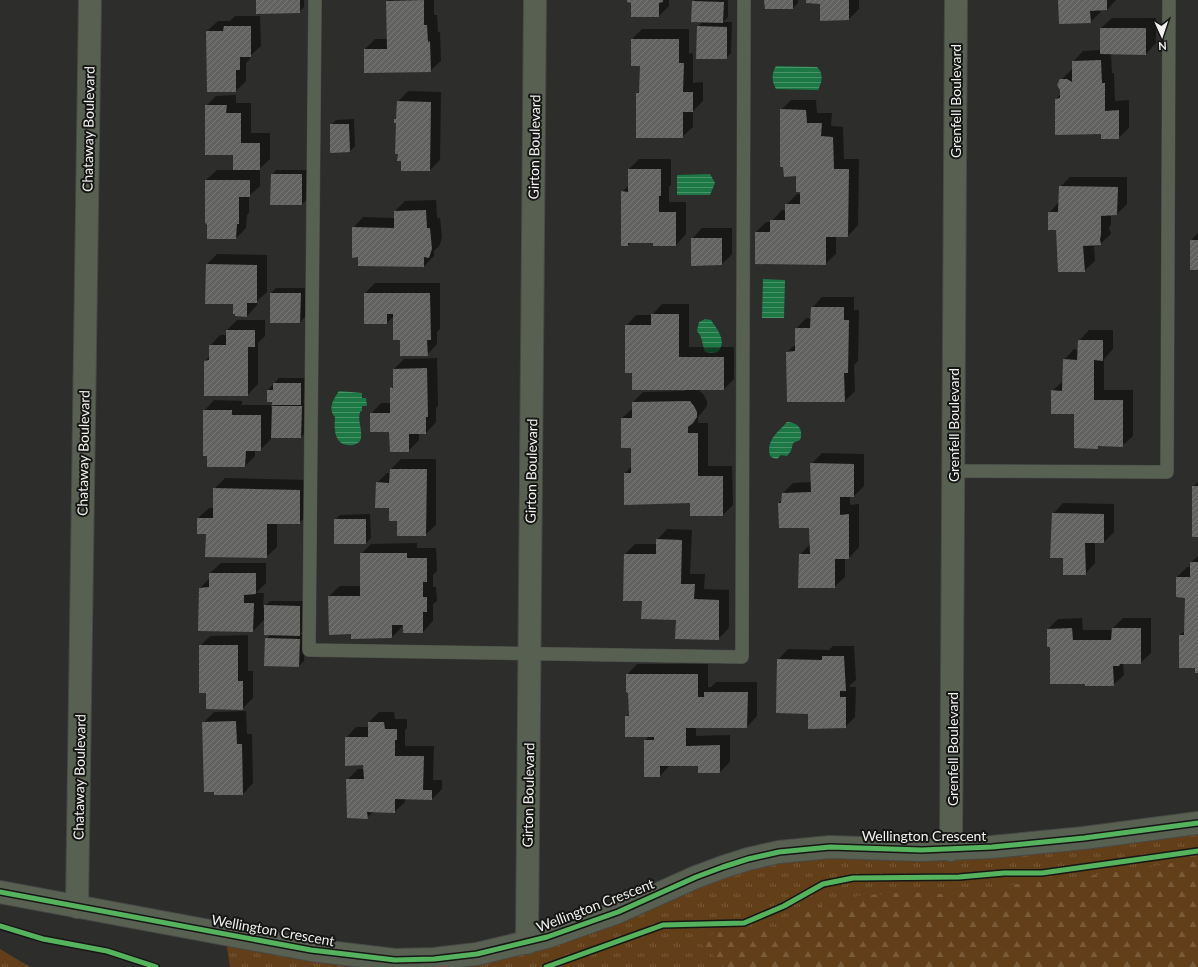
<svg xmlns="http://www.w3.org/2000/svg" width="1198" height="967" viewBox="0 0 1198 967" font-family="Lato,sans-serif">
	<defs>
		<pattern id="grass-tufts" width="24" height="20" patternUnits="userSpaceOnUse"><rect width="24" height="20" fill="#623f18"/><path d="M3 7l-1-3M5 7V3M7 7l1-3M15 17l-1-3M17 17v-4M19 17l1-3" fill="none" stroke="#795b3a"/></pattern>
		<pattern id="forest-firs" width="22" height="20" patternUnits="userSpaceOnUse"><rect width="22" height="20" fill="#623f18"/><path d="M5 1l3.5 6h-7zM16 11l3.5 6h-7z" fill="#795b3a"/></pattern>
		<pattern id="water-rules" width="6" height="5" patternUnits="userSpaceOnUse"><rect width="6" height="5" fill="#1c7945"/><path d="M0 2.5h6" fill="none" stroke="#499369"/></pattern>
		<pattern id="building-hatch" width="6" height="6" patternUnits="userSpaceOnUse"><rect width="6" height="6" fill="#626261"/><path d="M-1 1l2-2M0 6l6-6M5 7l2-2" fill="none" stroke="#797978"/></pattern>
	</defs>
	<rect width="100%" height="100%" fill="#2d2d2c"/>
	<path fill="url(#grass-tufts)" d="M1198,820V967H230L225,935L458,956L696,877L866,847Z
		M0,949L30,967H0Z"/>
	<path fill="url(#forest-firs)" d="M1198,859V967H724L697,940L718,932L738,933L782,926L825,903L858,896L906,892L942,894L976,891L1009,885L1090,876Z"/>
	<path fill="url(#water-rules)" d="M776,66L817,67C824,73 822,83 818,90L776,89C772,82 771,74 776,66Z
		M710,174L715,183L710,195H677V175Z
		M763,279L785,280L784,318H762Z
		M705,319L711,320C718,331 727,340 718,352L711,353L705,352C702,344 703,338 697,331L699,322Z
		M339,391L362,393V398H366L367,406H362V411L360,412C357,423 364,431 360,441C357,444 353,446 348,445C334,444 334,428 335,417C327,409 334,398 339,391Z
		M787,422C798,422 804,430 800,440L793,443L791,451L787,456L781,455L777,459L773,458L770,456C766,440 777,433 787,422Z"/>
	<path fill="#0007" d="M257,0H304V7L299,12Z
		M388,0H434V15H437L438,32H440L441,61L430,71L365,49L375,39H388L387,1Z
		M628,0H669V6L659,16Z
		M695,0H728V17L723,22H732L731,53L726,58L698,27L703,21L693,2Z
		M765,0H798V3L793,8Z
		M807,0H859V9L849,19L820,3Z
		M1059,0H1116L1107,10H1100L1101,12L1090,22Z
		M235,16H260L261,46L250,56V59L246,63V81L236,91L207,31L218,21H230Z
		M1112,18H1156V43L1146,54H1111L1112,73H1114L1115,101L1129,100V128L1118,138L1101,133L1056,99L1061,94V80L1071,70L1073,69V62L1083,51L1101,50V28Z
		M642,29H689V54L693,53V83L703,82V101L693,111V127L682,137L637,93L640,90L641,65H632V39Z
		M408,91L441,92L440,160L430,170L395,119L397,117L398,102Z
		M236,95V103H251V133H270V159L258,170H260V186L249,196V213L247,215L246,228L236,238H208L206,180L217,170H234V154L206,106L216,96Z
		M791,100H816L817,113H832L831,126L843,127L844,159H859L858,225L848,236H836V254L825,264L756,232L766,222H771L782,210H786V205L797,194H801L781,110Z
		M354,119L355,146L350,151L331,125L336,120Z
		M639,159H671V185L669,187V202H686V234L676,245L654,242H631L628,245L622,192L629,185V169Z
		M276,170H307V199L302,204L272,175Z
		M1070,177H1127V204L1117,214H1111V224L1109,228L1111,234L1100,244L1094,245L1095,261L1084,271L1057,229L1049,213L1059,202L1060,187Z
		M436,200L437,218H440L442,238L439,246L434,251V256L424,266L359,256L353,228L363,217L395,218V211L405,201Z
		M702,228H732V254L722,264L692,239Z
		M1198,233V269L1191,240Z
		M217,254L267,255V292L257,301V305L247,316L236,313L234,303L207,264Z
		M375,283H440V329L437,332V344L427,355L401,339L394,316L387,323L365,293Z
		M276,288H305V317L300,322H271V293Z
		M822,297H854V310H859L858,361L854,365L855,391L845,401L787,352L796,344V329L806,318L812,319V308Z
		M662,304H689V347H734V379L724,389H698L704,395L707,401V406L698,417V423H708V466H732L733,505L723,515L625,473L632,466V447L622,418L633,408V402L643,392L685,391V389L633,372L626,326L636,315H652Z
		M237,320H265V336L258,343V384L247,395L205,361L210,356V346L220,335H227V330Z
		M1089,330H1113V349L1104,359V390H1133V436L1122,446L1100,445L1098,448L1075,413L1052,391L1063,381L1064,360L1074,349L1078,350L1079,341Z
		M437,358L438,406L436,408V422L426,433H419V440L408,451L390,431L371,414L381,403H391V388L394,385V369L404,359Z
		M279,378H306V399L303,402H306V432L301,437H271V439L260,450H255V456L245,466L204,411L214,400L242,401V405H271V409L275,404L268,390Z
		M822,453L864,454V486L854,496H850V505L859,504V547L849,558H845V577L834,587L800,555L810,544V527L779,503L782,500L783,493L793,483L812,482L811,464Z
		M401,459H436V525L425,535L398,520L377,483L387,473H391V469Z
		M225,478L310,480V513L299,523H277V547L266,557L198,518L209,508H214V489Z
		M1198,482V536L1193,486Z
		M1063,503L1114,504V532L1104,542H1095V563L1085,574L1064,557L1053,514Z
		M370,514L371,538L366,543L335,520L340,515Z
		M667,529L692,530L690,574H705L704,589L729,590V628L718,639L677,619L643,600H624L625,554L635,544H657V540Z
		M417,543V548H436L437,571L433,575V587H436L437,601L433,604V621L423,632L402,624V627L392,637L352,633L329,596L340,586H361V554L371,544Z
		M1198,556V672L1196,667H1180V635L1185,630L1186,597L1177,577L1187,567H1191V562Z
		M221,563H266V583L256,593H264L263,608L270,601H305L304,630L300,634H305L304,661L299,666L266,639L271,634L265,619L253,631L200,588L210,578V573Z
		M1082,618L1083,630H1113V628L1123,618H1151V653L1140,663H1123L1124,675L1113,685L1086,683L1051,646L1048,629L1058,619Z
		M248,635V671H253V698L242,709L207,692L200,646L210,636Z
		M833,646H854L856,680L850,685V687H856L855,717L845,727L809,713L778,660L788,649L829,650Z
		M637,664H708V687H711L716,682H757V716L747,727H696V736L730,735V762L720,772H699V765H670L660,776H645V741L649,736L626,717L630,713L627,675Z
		M246,711L247,734H252L253,783L243,794L204,722L214,712Z
		M379,712H394L395,719H407V728L405,730V746H434L433,780H442V789L432,799L405,798V802L394,812L374,811L367,818L347,780L358,769H364V764L346,738L356,727H369V722Z"/>
	<path fill="url(#building-hatch)" d="M256,0H300V13L256,14Z
		M424,0V25H427L428,42L430,41L431,72L364,73V49H387L386,1Z
		M627,0H663V2L659,3V17H631V3L627,2Z
		M764,0H793V9H765Z
		M806,0H849V20L820,21V4L806,3Z
		M1058,0H1107V10L1090,11L1091,23L1059,24Z
		M692,1L724,2L723,23L691,22Z
		M224,26H251V57H240V70H236V92H207L206,31H223Z
		M697,26L727,27V59H696Z
		M1100,28H1146V55L1100,54Z
		M631,39H679V63H684L683,92H693V112H683V138H636V93H639L640,66H631Z
		M1101,60L1102,83H1105V111L1119,110V139H1101V134L1055,135V99L1060,98V90L1057,85L1060,79H1067L1072,82V61Z
		M397,101L431,102L430,171H401V161H397L398,154H395L396,123H394V119H396Z
		M205,105H227L226,113H241V143H260V170H233V155H205Z
		M780,109L806,110L807,123H822L821,136L833,137L834,169H849L848,237H826V265L755,264V232H770V220H785V204H800V192H796V176L784,177L783,167H780Z
		M330,124H349L350,152L330,153Z
		M628,169H661V196H659V212H676V246H653V243H628V246H621V191L628,192Z
		M271,174H302V205H270Z
		M205,180H250V197H239V224H237L236,239H207V224L205,223Z
		M1059,186L1118,187L1117,215L1101,216V235L1100,239L1101,245L1083,246L1085,272H1058L1056,230H1048V212H1058Z
		M426,210L427,228H430L432,249L429,258L424,257V267L358,266V257L352,258V227L394,228V211Z
		M691,238H722V265L691,266Z
		M1190,240H1198V270H1190Z
		M206,264L257,265V303H247V317L235,316V314H233V304H205Z
		M270,293H301L300,323H270Z
		M364,293H430L431,340H427L428,356H400V340H393V314H387V324H364Z
		M811,307H844V320H849L848,373H844L845,402H787L786,352L795,351V328H810Z
		M651,314H679V357H724V390H632V373H625V325H651Z
		M226,330H255V347H248V396H204V361L209,360V345H226Z
		M1078,340H1103V361L1094,360V400H1123V447L1098,446V449L1074,448V414H1051V390L1062,391L1063,359L1077,360Z
		M427,368L428,417H426V434H409V452H390L389,432H370V413H390V387L393,388V369Z
		M273,383H301V405H272V402H267V390H273Z
		M690,401L694,406L697,412V417L693,423L688,427V433H698V476H723V516H690V503L624,505V473H631V448H621V418H632V402Z
		M272,406H302L301,438H271Z
		M203,410H232V415H261V451H246L245,467H207V456H203Z
		M810,463L854,464V497H840V515L849,514V559H835V588H798L799,554H810L809,528H779L778,503H781L782,493L811,492Z
		M390,469H427L426,536H397V521H389V508H375L376,482L389,483Z
		M1192,486H1198V537H1192Z
		M213,488L300,490V524H267V558L205,557L206,534H197V518H213Z
		M1052,513L1104,514V543H1085L1086,575H1063V558H1050Z
		M334,519H366V544H334Z
		M656,539L682,540L681,584H695L694,599L719,600V640L675,639L676,620L641,619L642,601H623L624,554H656Z
		M360,553H407V558H427V582H423V597H427V612H423V633H403V625H392V638L351,639V634L329,635L328,596H360Z
		M1190,562H1198V673H1195V668H1179V635H1184L1185,598L1176,597V577H1190Z
		M209,573H256V594L244,595V603H254L253,632L198,631L199,588L209,587Z
		M264,605L300,606V636L264,635Z
		M1072,628L1073,640H1111L1112,628H1141V664H1120L1119,666H1113L1114,686H1085V684H1050V647H1047V629Z
		M265,638L300,639L299,667L264,666Z
		M199,645H238V681H243V710L206,709V693H199Z
		M822,656H844L846,691H840V697H846V728L808,729V714L776,713L777,659L822,660Z
		M626,674H698V697H704V692H748L747,728H686V746L720,745V773H698V766H660V777H644V740H654V737H625V716H629L628,693L626,692Z
		M236,721L237,744H242L243,795H214V792H204L202,722Z
		M368,722H384L385,729H397V740H395V756H424L423,790H432V800L395,799V813L367,812L368,819L347,818L346,779H364L363,765L345,766V737H368Z"/>
	<g fill="none" stroke-linecap="round" stroke-linejoin="round">
		<defs>
			<path id="service" d="M315,0L309,650L742,657L744,0
				M953,471L1167,472L1169,0"/>
			<path id="minor" d="M951,850L956,0
				M0,892L311,950L395,960L434,959L477,954L547,937L618,912L696,877L723,867L748,859L779,852L830,847L922,850L992,847L1084,838L1198,823
				M77,907L90,0
				M527,943L535,0"/>
		</defs>
		<use href="#service" stroke="#484847" stroke-width="14"/>
		<use href="#minor" stroke="#484847" stroke-width="24"/>
		<use href="#service" stroke="#586151" stroke-width="13"/>
		<use href="#minor" stroke="#586151" stroke-width="22"/>
		<defs>
			<path id="cycleway" d="M0,892L311,950L395,960L434,959L477,954L547,937L618,912L696,877L723,867L748,859L779,852L830,847L922,850L992,847L1084,838L1198,823
				M0,926L43,939L107,951L156,967
				M546,967L663,925L744,923L784,906L823,884L853,878L959,877L1004,873H1042L1198,851"/>
		</defs>
		<use href="#cycleway" stroke="#161615" stroke-width="8"/>
		<use href="#cycleway" stroke="#56b35d" stroke-width="5"/>
	</g>
	<g text-anchor="middle" dominant-baseline="central" stroke-width="4" stroke-linejoin="round" paint-order="stroke">
		<g font-size="14" fill="#f1f1ef" stroke="#161615">
			<text transform="translate(955 101) rotate(-90)">Grenfell Boulevard</text>
			<text transform="translate(88 129) rotate(-89)">Chataway Boulevard</text>
			<text transform="translate(534 147) rotate(-89)">Girton Boulevard</text>
			<text transform="translate(953 425) rotate(-90)">Grenfell Boulevard</text>
			<text transform="translate(83 453) rotate(-89)">Chataway Boulevard</text>
			<text transform="translate(531 471) rotate(-89)">Girton Boulevard</text>
			<text transform="translate(952 749) rotate(-90)">Grenfell Boulevard</text>
			<text transform="translate(79 777) rotate(-89)">Chataway Boulevard</text>
			<text transform="translate(528 795) rotate(-89)">Girton Boulevard</text>
			<text x="924" y="835">Wellington Crescent</text>
			<text transform="translate(595 905) rotate(-21)">Wellington Crescent</text>
			<text transform="translate(273 930) rotate(10)">Wellington Crescent</text>
		</g>
	</g>
	<g transform="translate(1162 36) rotate(177)" stroke="#161615" stroke-width="3" paint-order="stroke">
	<path d="M0-3L7 15L0 10L-7 15Z" fill="#f1f1ef"/>
	<text y="-6" font-size="11" font-weight="bold" text-anchor="middle" fill="#f1f1ef">N</text>
	</g>
</svg>
